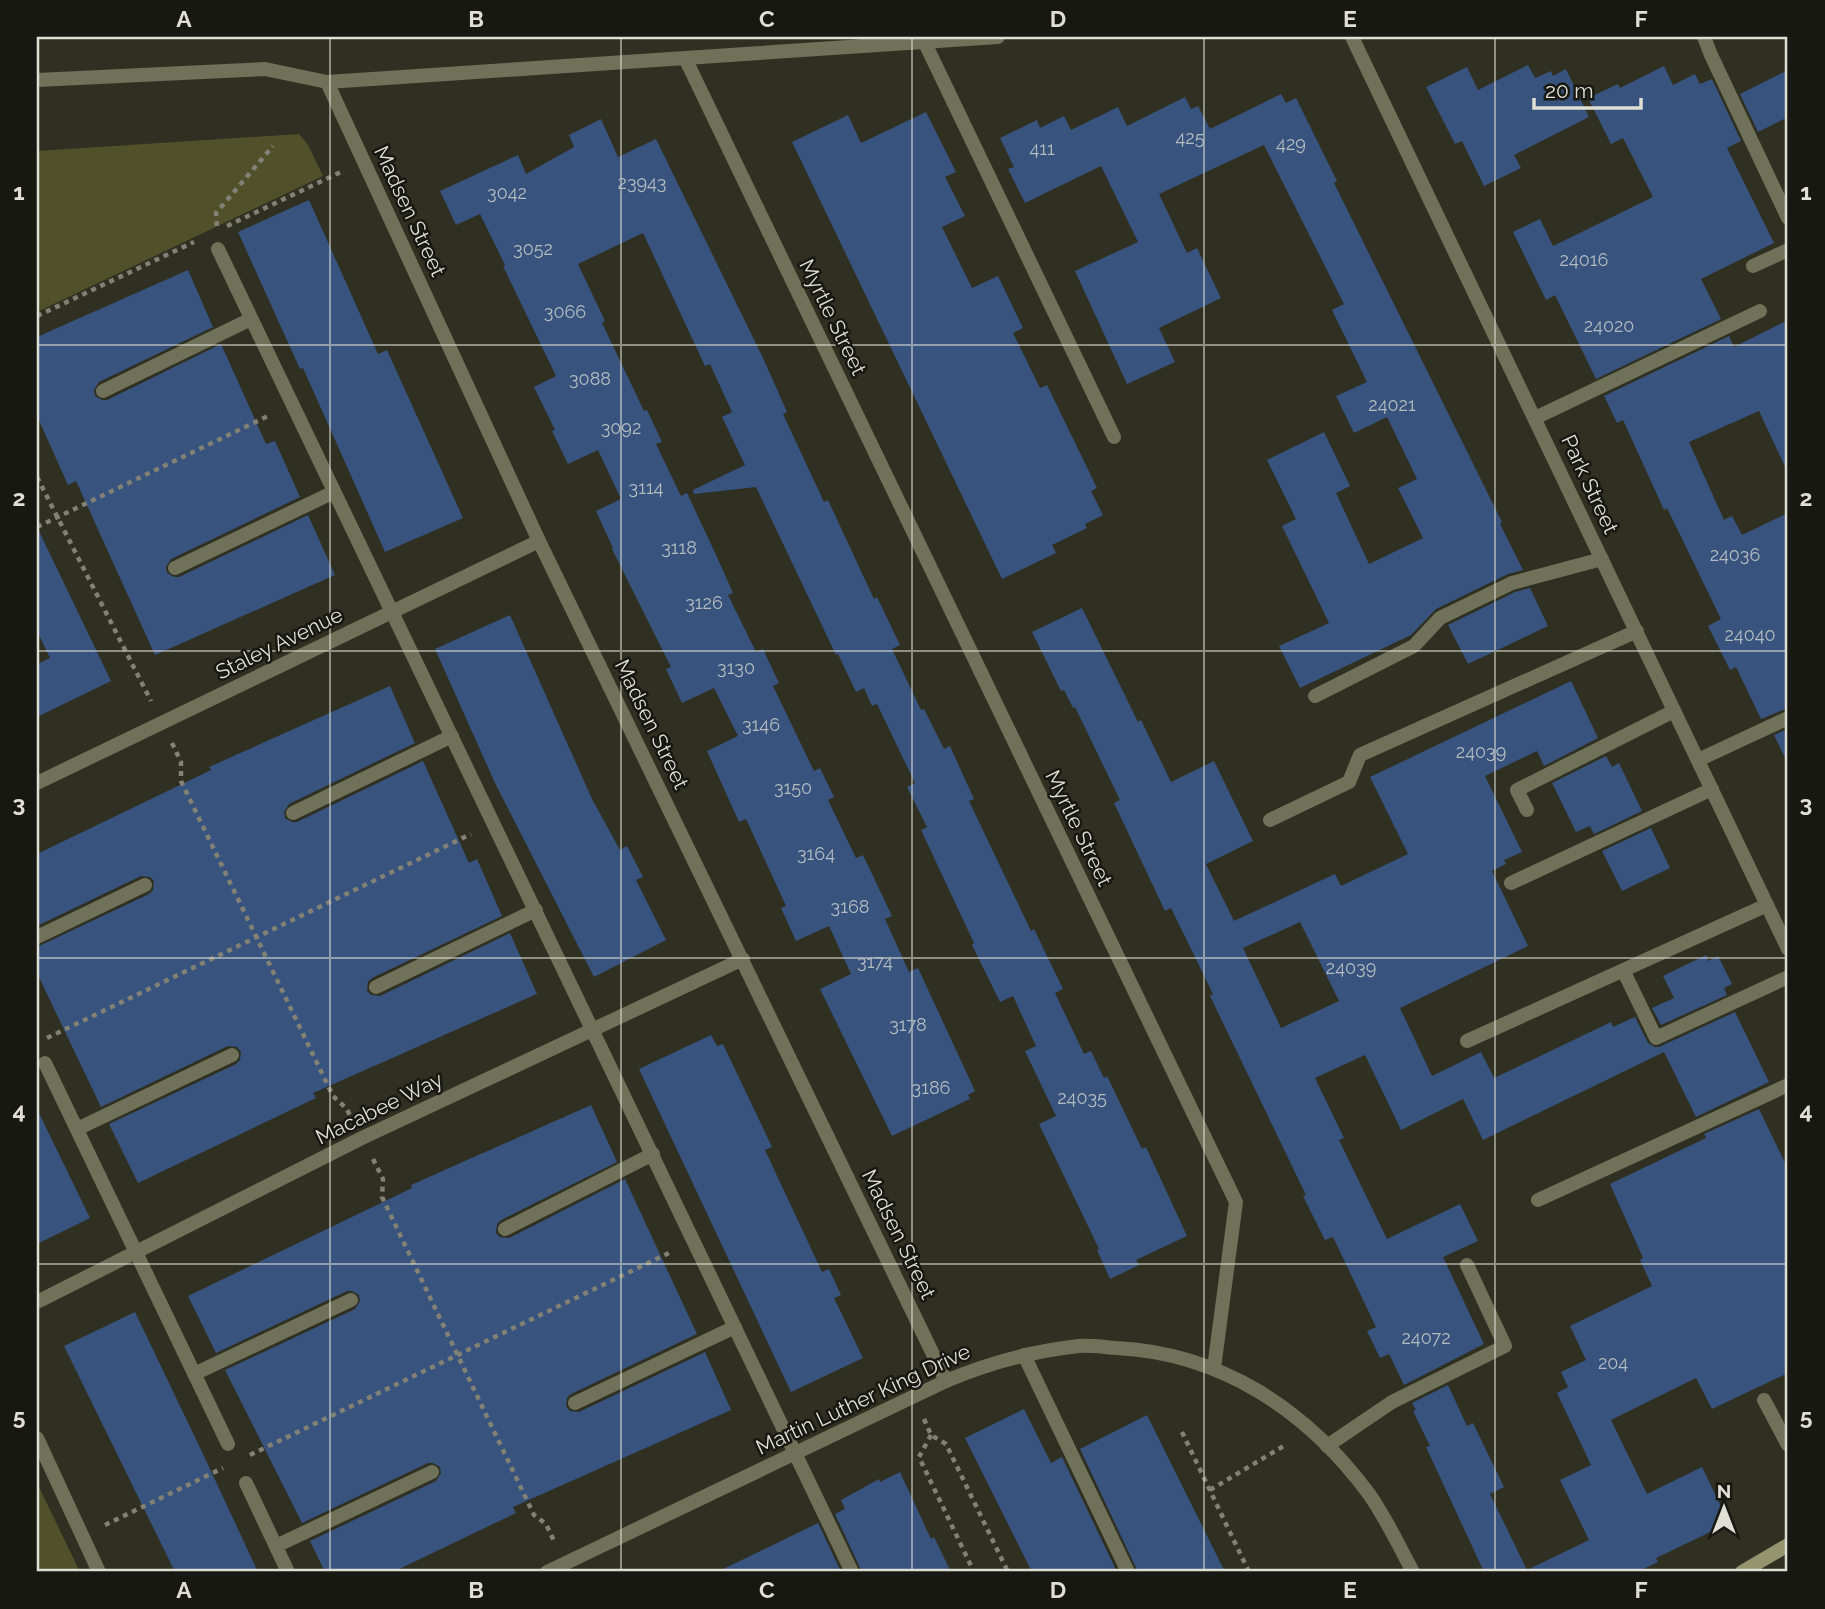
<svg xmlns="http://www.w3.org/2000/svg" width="1825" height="1609" viewBox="0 0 1825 1609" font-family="Raleway,sans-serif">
	<rect width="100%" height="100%" fill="#2f3021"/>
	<path fill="#50512b" d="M299,134L308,145L323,176L37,312V151Z
		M37,1483L80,1572H37Z"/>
	<path fill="#37537e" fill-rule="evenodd" d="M1528,65L1535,78L1551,71L1553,76L1566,69L1589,117L1514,155L1521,168L1484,186L1462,141L1455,144L1426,87L1467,67L1478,90Z
		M1664,66L1673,85L1695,74L1700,84L1712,79L1741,141L1727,148L1774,243L1701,279L1721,319L1596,379L1555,295L1546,300L1513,232L1540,219L1553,246L1653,197L1623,138L1611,144L1588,98L1618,84L1620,88Z
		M1788,70V117L1758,132L1740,94Z
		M1281,94L1286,103L1296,98L1337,181L1334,183L1502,522L1500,524L1523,570L1508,574L1436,609L1411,635L1300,688L1279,646L1329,623L1282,526L1296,519L1267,460L1324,432L1350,486L1336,493L1369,564L1423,538L1398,488L1417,479L1387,417L1354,433L1336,396L1367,382L1332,310L1344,304L1264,145L1159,194L1187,253L1197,248L1221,298L1159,328L1175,362L1127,384L1075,271L1138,242L1101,166L1025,203L1008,169L1014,167L1000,138L1037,120L1040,128L1064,116L1071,130L1118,107L1127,126L1185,97L1191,109L1198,106L1210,129Z
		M926,112L956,172L945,177L965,216L942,227L972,288L998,276L1023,328L1013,333L1040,388L1047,385L1097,488L1091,491L1103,515L1085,524L1087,528L1052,545L1056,553L1002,579L792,142L848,115L861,143Z
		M601,119L618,157L656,139L763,358L787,412L783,414L824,502L828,500L874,599L877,597L900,645L892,649L921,710L924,709L944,749L950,746L974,799L969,801L1031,931L1034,929L1063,989L1055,993L1084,1054L1091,1051L1104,1078L1107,1076L1142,1149L1146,1147L1187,1236L1136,1260L1139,1265L1110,1279L1097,1250L1099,1249L1039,1124L1056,1116L1025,1051L1036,1046L1013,996L1000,1002L972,945L974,943L921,830L927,827L907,787L915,783L877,704L872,706L864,688L856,692L838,654L836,655L756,487L694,494L693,490L745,465L722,417L732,412L710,364L705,366L643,233L578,264L605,321L602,323L644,411L647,410L662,442L656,444L681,496L687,493L717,557L733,593L728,595L756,652L763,649L779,683L773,686L814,771L820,768L834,797L828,800L856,858L863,855L892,916L885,919L909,972L918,968L975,1091L968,1095L970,1099L892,1136L820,989L851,974L829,926L796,941L781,908L786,906L746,819L739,822L707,751L738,736L714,688L682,703L666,669L671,667L612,549L613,548L596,511L621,499L598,450L568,464L552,431L555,430L534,387L556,376L503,266L505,265L480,214L456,225L440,191L518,155L526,174L574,147L569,135Z
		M309,200L378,354L387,350L463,518L385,552L303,368L300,369L238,232Z
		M188,270L213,327L99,382L94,390L95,396L102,400H107L221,344L266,444L275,441L300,497L171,559L166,567L167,573L174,577H179L308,515L335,575L155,655L76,481L68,485L37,416V337Z
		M1788,320V473L1759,411L1689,442L1724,520L1732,516L1742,535L1788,513V708L1761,719L1736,667L1730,670L1708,626L1721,619L1667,508L1664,510L1623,420L1617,423L1604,396L1729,336L1734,347Z
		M37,527L111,681L37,717V664L50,658L37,631Z
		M1530,588L1548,626L1468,664L1448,625L1515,592Z
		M1082,608L1138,722L1141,720L1171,782L1214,761L1253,841L1206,864L1234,921L1335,874L1341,886L1408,854L1370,777L1571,681L1598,738L1544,766L1537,751L1485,776L1522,852L1504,860L1506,864L1492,871L1528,946L1400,1008L1432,1076L1481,1052L1494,1078L1611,1022L1613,1027L1635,1017L1648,1043L1655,1047H1659L1735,1012L1769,1082L1696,1117L1664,1052L1483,1140L1463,1099L1401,1130L1365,1055L1315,1078L1344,1138L1339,1140L1387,1239L1460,1204L1478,1241L1443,1257L1484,1344L1404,1385L1389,1354L1380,1358L1367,1331L1376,1327L1333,1237L1325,1240L1303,1196L1306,1195L1210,996L1213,994L1171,908L1165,911L1114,803L1120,800L1075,707L1073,708L1064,690L1061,691L1032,632ZM1300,922L1339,1001L1281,1028L1243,948Z
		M510,615L592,799L620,850L627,846L643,877L636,880L666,940L594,977L495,783L435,649Z
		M390,686L415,743L289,804L284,812L285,818L292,822H297L423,761L469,863L477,859L502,916L372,978L368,982L367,991L371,995L380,996L510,933L537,994L313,1093L316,1098L138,1183L109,1124L236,1064L240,1060L241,1052L237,1047L228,1046L101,1107L37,973V947L149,894L153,890L154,881L150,877L141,876L37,926V854L211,770L209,767Z
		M1788,729V764L1774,735Z
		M1606,756L1612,767L1619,763L1642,811L1594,834L1590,826L1576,832L1552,783Z
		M1651,828L1670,868L1622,891L1602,851Z
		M1706,955L1708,961L1718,956L1732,984L1724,988L1727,995L1661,1025L1652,1008L1674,998L1663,976Z
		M711,1035L717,1046L723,1044L772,1147L765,1150L822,1272L829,1269L841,1295L834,1298L863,1358L791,1392L639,1069Z
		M591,1105L617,1162L501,1220L497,1224L496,1233L500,1237L509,1238L625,1179L697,1334L571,1394L567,1398L566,1406L570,1411L579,1412L705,1352L731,1410L513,1507L516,1513L393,1572H325L310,1541L436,1481L441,1473L440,1467L433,1463H428L302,1523L225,1370L355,1309L360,1301L359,1295L352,1291H347L216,1353L188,1296L412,1188L411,1185Z
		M37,1109L90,1218L37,1244Z
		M1759,1109L1788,1169V1373L1712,1409L1696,1378L1611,1420L1647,1494L1702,1467L1729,1523L1656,1558L1658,1562L1637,1572H1484L1426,1447L1430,1446L1413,1411L1416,1410L1412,1403L1448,1385L1467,1426L1473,1423L1504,1487L1490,1494L1527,1570L1589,1540L1560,1480L1591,1465L1557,1393L1568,1387L1561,1372L1586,1360L1570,1326L1652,1286L1640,1260L1643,1258L1610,1184L1706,1138L1704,1134Z
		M135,1312L203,1454L258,1572H175L64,1346Z
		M1024,1409L1051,1463L1062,1457L1117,1572H1032L965,1438Z
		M1147,1415L1225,1572H1138L1080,1449Z
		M900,1472L931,1539L934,1537L951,1572H862L835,1514L845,1509L841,1500L879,1479L880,1482Z
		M818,1523L841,1572H717Z"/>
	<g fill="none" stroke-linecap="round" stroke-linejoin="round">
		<path stroke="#818275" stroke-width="4.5" stroke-dasharray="5 5" stroke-linecap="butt" d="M217,226L216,213L273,146
			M227,226L343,171
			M37,316L194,242
			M37,477L151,701
			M37,527L270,415
			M172,743L181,762V781L333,1096L346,1108L351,1117
			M47,1038L471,834
			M373,1159L383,1179L382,1197L534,1515L546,1524L555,1543
			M924,1419L931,1435L946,1444L1008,1572
			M1182,1432L1249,1572
			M931,1435L919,1457L974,1572
			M250,1455L671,1252
			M1210,1490L1287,1444
			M105,1525L223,1468"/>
		<path stroke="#6f7159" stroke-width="14" d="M1704,37L1711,55L1788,218
			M924,41L1114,437
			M218,249L852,1572
			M1753,266L1788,250
			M103,391L251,319
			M1535,418L1760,311
			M175,568L334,492
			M1315,696L1414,646L1440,618L1512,583L1602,559
			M1698,760L1788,718
			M1527,810L1517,790L1674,711
			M293,813L452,736
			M1270,820L1349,782L1360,755L1637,631
			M1511,883L1712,789
			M37,937L145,885
			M1623,970L1656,1038L1788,977
			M376,987L536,910
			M1467,1041L1767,905
			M45,1063L228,1444
			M77,1129L232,1055
			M1538,1200L1788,1085
			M505,1229L653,1154
			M1024,1355L1128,1572
			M194,1374L351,1300
			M1764,1400L1788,1445
			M575,1403L735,1327
			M1327,1446L1392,1402L1505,1346L1467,1265
			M246,1483L288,1572
			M276,1546L432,1472"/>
		<path stroke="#6f7159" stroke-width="14" d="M1352,37L1788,949
			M685,58L1236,1202L1214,1368
			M37,80L265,69L327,82L998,37
			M327,82L539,541L946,1381
			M37,783L539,541
			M37,1302L362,1138L743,959
			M37,1438L99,1572"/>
		<path stroke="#6f7159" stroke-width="14" d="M547,1572L946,1381C989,1363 1032,1351 1079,1346C1091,1345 1104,1347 1116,1348C1221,1353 1307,1410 1369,1494C1386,1518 1399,1546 1413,1572"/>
		<path stroke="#94956f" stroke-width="14" d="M1742,1572L1788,1545"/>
	</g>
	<path fill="none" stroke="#dfdfd6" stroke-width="2" stroke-opacity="0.55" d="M330,37V1572M621,37V1572M912,37V1572M1204,37V1572M1495,37V1572M37,345H1788M37,651H1788M37,958H1788M37,1264H1788"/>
	<g text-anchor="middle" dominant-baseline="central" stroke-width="5" stroke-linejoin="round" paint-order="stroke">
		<g font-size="18" fill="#b5bcc0">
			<text x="1190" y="137">425</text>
			<text x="1291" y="143">429</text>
			<text x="1042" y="148">411</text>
			<text x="642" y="182">23943</text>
			<text x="507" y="192">3042</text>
			<text x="533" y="248">3052</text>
			<text x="1584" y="259">24016</text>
			<text x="565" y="311">3066</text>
			<text x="1609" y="325">24020</text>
			<text x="590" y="378">3088</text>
			<text x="1392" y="404">24021</text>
			<text x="621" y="427">3092</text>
			<text x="646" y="487">3114</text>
			<text x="679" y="547">3118</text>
			<text x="1735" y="554">24036</text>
			<text x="704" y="602">3126</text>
			<text x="1750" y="634">24040</text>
			<text x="736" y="667">3130</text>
			<text x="761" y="724">3146</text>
			<text x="1481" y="751">24039</text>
			<text x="793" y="787">3150</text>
			<text x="816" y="853">3164</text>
			<text x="850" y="906">3168</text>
			<text x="875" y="961">3174</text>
			<text x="1351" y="967">24039</text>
			<text x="908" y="1024">3178</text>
			<text x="931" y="1087">3186</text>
			<text x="1082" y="1097">24035</text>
			<text x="1426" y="1337">24072</text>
			<text x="1613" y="1362">204</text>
		</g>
		<g font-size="21" fill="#dfdfd6" stroke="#171811">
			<text transform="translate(410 211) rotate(65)">Madsen Street</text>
			<text transform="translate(833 317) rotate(64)">Myrtle Street</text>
			<text transform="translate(1590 484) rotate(65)">Park Street</text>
			<text transform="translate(279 643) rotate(-26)">Staley Avenue</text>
			<text transform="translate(652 724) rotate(64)">Madsen Street</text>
			<text transform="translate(1079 828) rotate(64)">Myrtle Street</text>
			<text transform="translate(379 1108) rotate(-26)">Macabee Way</text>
			<text transform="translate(899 1234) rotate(64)">Madsen Street</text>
			<text transform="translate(863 1399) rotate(-25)">Martin Luther King Drive</text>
		</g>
	</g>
	<rect width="1825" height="1609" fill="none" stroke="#171811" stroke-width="77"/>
	<g transform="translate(1724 1508)" stroke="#171811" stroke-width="5" paint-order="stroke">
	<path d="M0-5L12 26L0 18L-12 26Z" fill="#dfdfd6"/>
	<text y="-10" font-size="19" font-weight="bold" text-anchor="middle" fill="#dfdfd6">N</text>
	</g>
	<path d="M1534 98v10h107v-10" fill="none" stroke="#dfdfd6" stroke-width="3.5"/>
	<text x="1545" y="98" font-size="21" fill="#dfdfd6" stroke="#171811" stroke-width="5" paint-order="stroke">20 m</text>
	<rect x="38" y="38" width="1748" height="1532" fill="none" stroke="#dfdfd6" stroke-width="2.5"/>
	<g font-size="23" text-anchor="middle" font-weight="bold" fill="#dfdfd6">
		<text x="184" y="27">A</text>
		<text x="476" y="27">B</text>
		<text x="767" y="27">C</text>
		<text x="1058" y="27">D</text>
		<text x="1350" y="27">E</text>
		<text x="1641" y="27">F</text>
		<text x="19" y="200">1</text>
		<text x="1806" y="200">1</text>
		<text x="19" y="506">2</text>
		<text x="1806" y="506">2</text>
		<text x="19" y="812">3</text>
		<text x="1806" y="812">3</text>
		<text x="19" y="1119">4</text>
		<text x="1806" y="1119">4</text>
		<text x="19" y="1425">5</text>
		<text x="1806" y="1425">5</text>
		<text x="184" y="1598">A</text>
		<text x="476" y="1598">B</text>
		<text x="767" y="1598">C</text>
		<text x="1058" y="1598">D</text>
		<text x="1350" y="1598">E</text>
		<text x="1641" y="1598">F</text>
	</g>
</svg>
